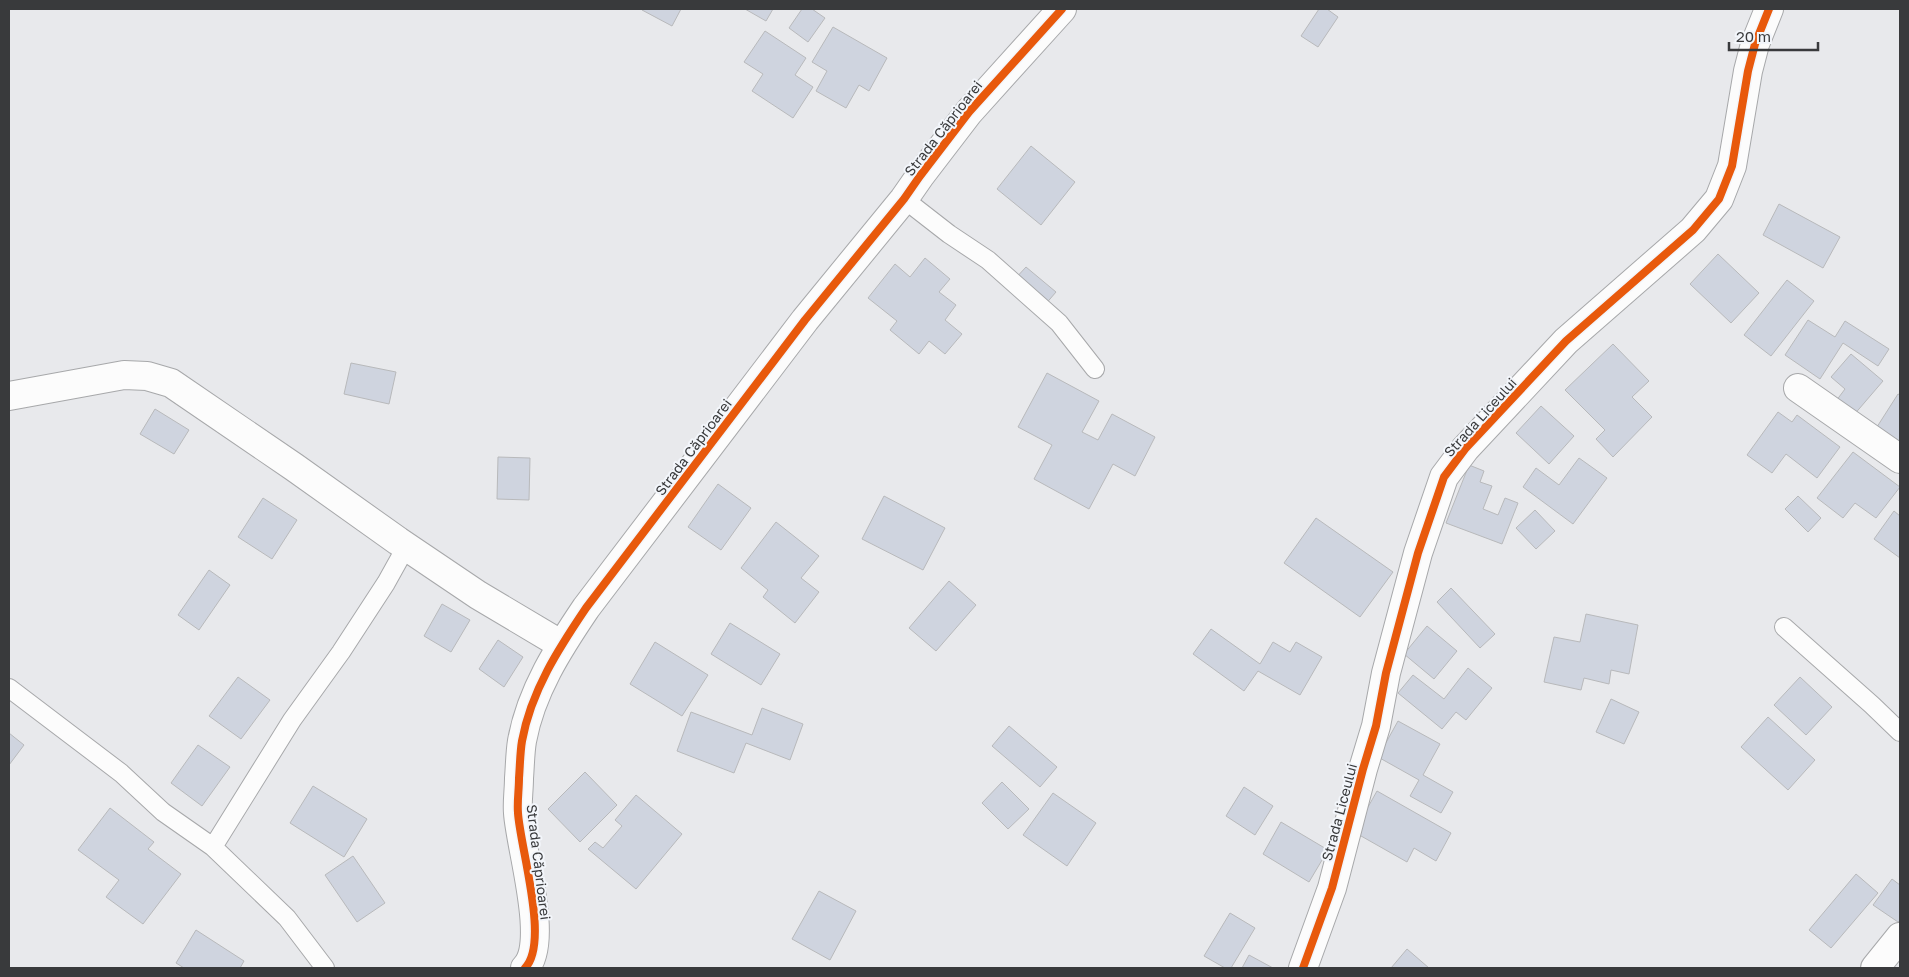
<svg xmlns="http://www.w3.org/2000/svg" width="1909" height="977" viewBox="0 0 1909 977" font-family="'Golos Text',sans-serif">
	<rect width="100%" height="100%" fill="#e8e9ec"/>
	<path fill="#cfd4df" stroke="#b8b9bb" d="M643,9H681L672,26L642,10Z
		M745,9H773L766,21Z
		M802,9H812L825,18L808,42L789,28Z
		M1319,9H1327L1338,17L1318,47L1301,36Z
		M833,27L887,58L869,91L859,85L846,108L816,91L827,71L812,62Z
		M765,31L806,58L795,75L813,87L793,118L752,91L763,74L744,62Z
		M1031,146L1075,182L1041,225L997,189Z
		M1779,204L1840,237L1823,268L1763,235Z
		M1718,254L1759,293L1731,323L1690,284Z
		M925,258L950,279L939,292L956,305L945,320L962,334L945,354L929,341L919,354L890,330L897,321L868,298L895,264L910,277Z
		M1026,267L1056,292L1044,306L1013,281Z
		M1787,280L1814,301L1771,356L1744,335Z
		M1808,320L1835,337L1845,321L1889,349L1878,366L1843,343L1820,379L1785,355Z
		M1613,344L1649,381L1632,397L1652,417L1613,457L1596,439L1605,430L1565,390Z
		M1851,354L1883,381L1853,416L1836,401L1845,389L1831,377Z
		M351,363L396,372L389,404L344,394Z
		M1047,373L1099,401L1082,432L1098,440L1112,414L1155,437L1135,476L1113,464L1089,509L1034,479L1052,445L1018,427Z
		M1898,394L1900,395V446L1875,430Z
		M1541,406L1574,436L1549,464L1516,433Z
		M155,409L189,430L174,454L140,434Z
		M1778,412L1792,422L1797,415L1840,447L1817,478L1786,454L1772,473L1747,455Z
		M1853,452L1900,487L1876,518L1855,503L1843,518L1817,498Z
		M498,457L530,458L529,500L497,499Z
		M1579,458L1607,478L1573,524L1523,487L1536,468L1559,485Z
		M1469,465L1484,471L1480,482L1492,486L1483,509L1498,515L1505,498L1518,503L1502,544L1446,523Z
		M718,484L751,508L721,550L688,527Z
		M884,496L945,528L923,570L862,539Z
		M1798,496L1821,518L1808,532L1785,509Z
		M263,498L297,520L272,559L238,537Z
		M1535,510L1555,531L1536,549L1516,528Z
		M1894,511L1900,516V558L1874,539Z
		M1316,518L1393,572L1360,617L1284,563Z
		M776,522L819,556L801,578L819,592L795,623L763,597L768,590L741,568Z
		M209,570L230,585L199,630L178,615Z
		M949,581L976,605L936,651L909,628Z
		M1451,588L1495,634L1480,648L1437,602Z
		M442,604L470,620L451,652L424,636Z
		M1586,614L1638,625L1629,674L1611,670L1609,684L1584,678L1581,690L1544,682L1554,637L1580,642Z
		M730,623L780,654L761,685L711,654Z
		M1427,626L1457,651L1434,679L1404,654Z
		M1211,629L1260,664L1273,642L1290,652L1296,642L1322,657L1300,695L1258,671L1244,691L1193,654Z
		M498,640L523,657L504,687L479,669Z
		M655,642L708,675L682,716L630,684Z
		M1468,668L1492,688L1466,720L1456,712L1442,729L1398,693L1413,675L1444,699Z
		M238,677L270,700L241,739L209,716Z
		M1800,677L1832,707L1806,735L1774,705Z
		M1611,699L1639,712L1624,744L1596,732Z
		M762,708L803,724L790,760L746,743L734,773L677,751L691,712L752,735Z
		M1768,717L1815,760L1788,790L1741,747Z
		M1398,721L1440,744L1423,775L1453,792L1441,813L1410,796L1419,780L1378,757Z
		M1009,726L1057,767L1040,787L992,746Z
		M9,733L24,745L9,765Z
		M198,745L230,767L202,806L171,783Z
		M585,772L617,805L580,842L548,809Z
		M1002,782L1029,809L1008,829L982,803Z
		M313,786L367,819L344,857L290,823Z
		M1244,787L1273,806L1255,835L1226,816Z
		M1377,791L1451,833L1436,861L1414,848L1407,862L1354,832Z
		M1053,793L1096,823L1067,866L1023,835Z
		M636,795L682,834L636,889L588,849L595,842L603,848L622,826L615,820Z
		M110,808L154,842L148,849L181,874L143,924L106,897L119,880L78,850Z
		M1281,822L1328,850L1309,882L1263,854Z
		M353,856L385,903L357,922L325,875Z
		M1856,874L1878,893L1831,948L1809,930Z
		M1892,879L1900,885V920L1898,922L1873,905Z
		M819,891L856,911L830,960L792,939Z
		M1230,913L1255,928L1231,968H1225L1204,956Z
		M196,930L244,961L240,968H184L176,963Z
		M1407,949L1429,968H1391Z
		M1249,955L1273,968H1242Z"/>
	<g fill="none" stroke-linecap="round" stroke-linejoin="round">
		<defs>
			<path id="service" d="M904,199L949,234L988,260L1059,323L1095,369
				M1784,627L1872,705L1900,732
				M9,688L121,773L163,812L213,847L287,918L325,968
				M213,847L292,720L341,652L386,583L406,547"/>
			<path id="minor" d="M1798,388L1900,459
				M9,396L124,375L147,376L171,383L294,467L398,541L478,595L562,645
				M525,968C550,943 520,847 518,813C517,802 519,790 519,778C520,766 520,753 522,741C531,691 559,648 586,608L805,320L904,199L920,176L969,112L1062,9
				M1303,968L1332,888L1363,769L1376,726L1386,673L1418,553L1444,477L1465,449L1566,341L1693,230L1719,199L1732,166L1748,71L1755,44L1769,9
				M1875,968L1900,937"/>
		</defs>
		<use href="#service" stroke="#a7a8aa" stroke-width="20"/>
		<use href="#minor" stroke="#a7a8aa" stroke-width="30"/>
		<use href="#service" stroke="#fcfcfc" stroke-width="18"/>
		<use href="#minor" stroke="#fcfcfc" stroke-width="28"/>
		<defs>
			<path id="cycleway" d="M525,968C550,943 520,847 518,813C517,802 519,790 519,778C520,766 520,753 522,741C531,691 559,648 586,608L805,320L904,199L920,176L969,112L1062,9
				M1303,968L1332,888L1363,769L1376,726L1386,673L1418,553L1444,477L1465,449L1566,341L1693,230L1719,199L1732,166L1748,71L1755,44L1769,9"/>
		</defs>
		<use href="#cycleway" stroke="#f3f6fb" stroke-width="11"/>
		<use href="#cycleway" stroke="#e8590c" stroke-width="8"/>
	</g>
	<g text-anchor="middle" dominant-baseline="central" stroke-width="4" stroke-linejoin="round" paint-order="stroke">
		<g font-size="14" fill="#393a3c" stroke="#f3f6fb">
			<text transform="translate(943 128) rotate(-52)">Strada Căprioarei</text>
			<text transform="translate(1480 417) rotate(-48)">Strada Liceului</text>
			<text transform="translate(693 447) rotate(-53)">Strada Căprioarei</text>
			<text transform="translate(1339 812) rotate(-75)">Strada Liceului</text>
			<text transform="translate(539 862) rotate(83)">Strada Căprioarei</text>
		</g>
	</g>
	<rect width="1909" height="977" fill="none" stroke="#393a3c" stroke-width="20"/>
	<path d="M1729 42v8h89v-8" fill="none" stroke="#393a3c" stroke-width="2.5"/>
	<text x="1736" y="42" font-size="15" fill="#393a3c" stroke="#f3f6fb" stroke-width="4" paint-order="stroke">20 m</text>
</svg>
